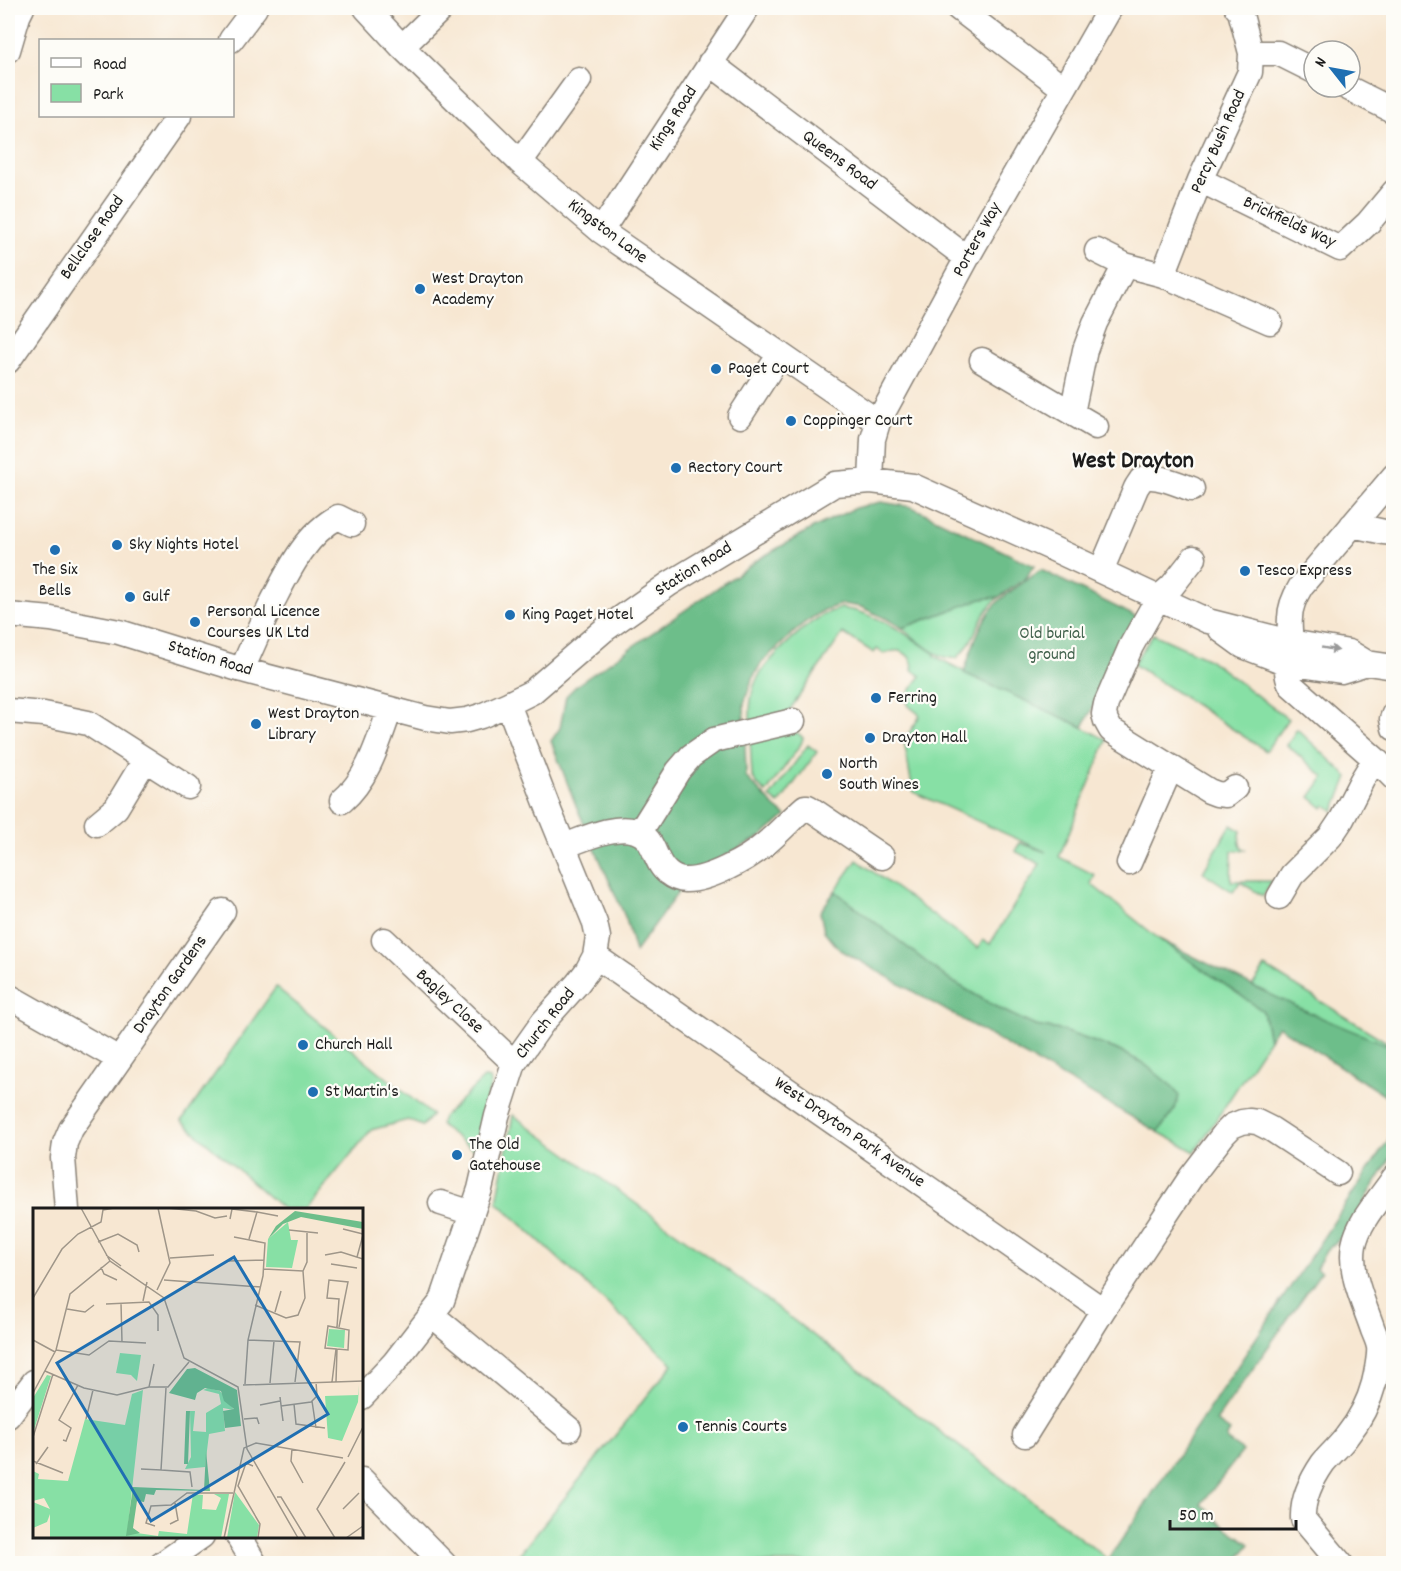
<svg xmlns="http://www.w3.org/2000/svg" width="1401" height="1571" viewBox="0 0 1401 1571" font-family="Dekko,sans-serif">
	<rect width="100%" height="100%" fill="#fdfcf7"/>
	<filter id="ink" filterUnits="userSpaceOnUse"><feTurbulence type="fractalNoise" baseFrequency=".0167" numOctaves="2"/><feDisplacementMap in="SourceGraphic" scale="12" xChannelSelector="R" yChannelSelector="G"/><feConvolveMatrix kernelMatrix="1 2 1 2 8 2 1 2 1" color-interpolation-filters="sRGB"/></filter>
	<filter id="wash" filterUnits="userSpaceOnUse"><feTurbulence type="fractalNoise" baseFrequency=".008" numOctaves="4" result="noise"/><feDisplacementMap in="SourceGraphic" scale="24" xChannelSelector="R" yChannelSelector="G"/><feGaussianBlur stdDeviation="1.35" result="paint"/><feColorMatrix in="noise" values="0 0 0 0 0 0 0 0 0 0 0 0 0 0 0 0 0 1.4 0 .05"/><feComposite in="paint" operator="in"/></filter>
	<g filter="url(#wash)">
		<rect width="100%" height="100%" fill="#f7e7d2"/>
		<path fill="#87e0a5" stroke="#527e60" stroke-width="1.5" d="M999,597C982,611 978,630 967,647C964,651 960,654 957,658C937,661 917,639 902,628L981,599Z
			M841,608C877,613 906,633 935,654V656C990,688 1051,709 1107,740L1059,857L1095,875L1091,884L1159,939L1263,1011L1269,1039L1195,1152L1158,1132L1175,1109L1143,1063L1115,1049L1060,1030L1035,1026L998,1008L948,979L835,891L857,860L978,948L983,940L990,944L1040,864L1015,851L1020,843L1046,852L913,792L904,741L920,716C917,711 914,711 909,706C902,697 916,683 921,676L912,670C915,662 908,654 900,651C894,650 889,652 884,654L877,649L874,653L843,633L786,715L750,722C750,708 750,694 756,681C766,660 806,623 827,613C831,611 836,610 841,608Z
			M1153,634L1207,658L1288,719L1266,751L1133,664Z
			M1297,729L1348,777L1334,811L1325,805L1323,808L1310,797L1324,777L1287,745Z
			M795,732L799,734L803,738L801,744L766,793L757,784L752,776L750,738Z
			M808,745L817,752L779,804L770,797Z
			M1231,825L1241,831C1239,839 1238,845 1245,850L1232,851L1231,881H1272L1263,896L1240,882L1233,892L1203,872Z
			M1265,967L1393,1046V1047L1349,1031L1252,986Z
			M276,987L432,1115L422,1126L408,1120L371,1130L306,1209H283L182,1121Z
			M484,1078L490,1079L491,1084L483,1110L475,1151L440,1125L443,1117Z
			M513,1115L713,1259L1113,1563H512L673,1364L497,1202Z"/>
		<path fill="#6dbe8a" stroke="#446d53" stroke-width="1.5" d="M881,502L912,507L1034,566L1026,578L999,597L981,599L902,628L887,619L861,607L842,604L824,610L804,623L762,662L752,679L744,704L746,777L775,807L786,816L762,836L692,873L635,952L626,919L577,808L551,741L560,728L566,696L577,685L759,559L813,528L855,508Z
			M1041,570L1137,617L1083,727L964,673C972,647 981,616 1002,598C1014,588 1028,579 1041,570Z
			M835,891L948,979L998,1008L1035,1026L1060,1030L1115,1049L1143,1063L1173,1087L1179,1096L1175,1109L1158,1132L839,949L824,931L820,912Z
			M1159,939C1236,978 1312,1017 1393,1047V1101L1278,1026L1269,1039L1263,1011Z
			M1393,1133V1154L1345,1234L1326,1251L1316,1268L1321,1272L1216,1421L1230,1431L1227,1436V1440L1243,1451L1201,1504C1209,1510 1211,1515 1218,1521C1228,1530 1240,1537 1250,1544L1235,1563L1113,1564L1108,1560Z"/>
	</g>
	<g filter="url(#ink)">
		<g fill="none" stroke-linecap="round" stroke-linejoin="round">
			<defs>
				<path id="minor" d="M366,8L402,47L520,162L601,231L878,422
					M958,8L1063,88
					M231,40L255,8
					M402,47L442,8
					M8,50L18,16L22,8
					M1251,53H1278L1314,71
					M710,63L967,258
					M1346,87L1394,111
					M520,162L579,80
					M1200,180L1340,249L1368,223L1394,192
					M601,231L747,8
					M1097,251L1125,265L1163,275L1270,322
					M1163,275L1200,180L1250,72L1251,53L1240,11L1237,8
					M982,360L1096,427
					M8,361L179,116
					M1072,413L1085,350L1095,323L1125,265
					M740,416L780,354
					M1394,476L1301,586C1295,596 1290,606 1290,618C1289,626 1291,634 1290,642C1289,657 1283,671 1291,685L1375,759L1394,778
					M871,481L873,439L878,422L967,258L1110,8
					M1352,525L1384,532L1394,533
					M1194,558L1172,586L1158,598L1131,646L1106,704L1104,714L1106,721L1111,730L1209,791L1217,794L1226,795L1235,788
					M1101,571L1136,488C1137,486 1140,482 1141,480C1152,472 1180,485 1192,489
					M8,615L51,619L119,632L242,670L425,718L450,722L467,720L481,716L508,704L532,692L604,630L669,584L835,484L871,481L913,486L1049,547L1208,621L1290,642L1349,652L1367,663L1394,667
					M1221,630L1243,646L1287,663L1341,671L1367,663
					M242,670C252,646 262,624 273,601C289,570 306,534 338,517L352,524
					M8,711L44,714L88,723L188,787
					M1394,714L1392,719L1394,728
					M342,801C368,779 379,740 390,709
					M97,824L116,808L145,760
					M637,831L645,824L678,771L691,756L714,740L793,721
					M564,846C584,839 615,824 635,831C656,837 653,862 668,873C673,877 679,880 685,880C707,881 748,859 764,845C779,833 791,819 805,807H808L882,857
					M1129,863L1171,767
					M1279,897L1292,875L1330,837L1342,819L1362,780L1375,759
					M384,940L514,1063
					M595,956L1103,1310L1025,1435
					M8,996L119,1059
					M441,1203L472,1213
					M67,1210L63,1158L65,1143L71,1129L223,911
					M1103,1310L1191,1177L1224,1134L1232,1126L1242,1122L1249,1121L1257,1122L1271,1129L1338,1173
					M432,1315L569,1429
					M362,1397L394,1363L442,1301L472,1213L480,1189L497,1116L514,1063L543,1022L577,984L587,971L595,956L598,937L595,923L550,813L508,704
					M8,1416L34,1382
					M362,1480L444,1564
					M238,1536L255,1564
					M162,1564L202,1536
					M1341,1564L1303,1519C1302,1499 1312,1479 1323,1463C1330,1454 1340,1446 1347,1436C1359,1421 1369,1402 1374,1383C1376,1375 1380,1355 1379,1347C1378,1341 1375,1335 1373,1330C1364,1303 1349,1274 1354,1245C1359,1220 1380,1199 1394,1178"/>
			</defs>
			<use href="#minor" stroke="#8a8277" stroke-width="27"/>
			<use href="#minor" stroke="#fff" stroke-width="24"/>
		</g>
		<defs><path id="oneway-solid" d="M-6-.8H1V-3.2L6.5 0L1 3.2V.8H-6Z" transform="scale(1.5)"/></defs>
		<use fill="#999" href="#oneway-solid" transform="translate(1330 649) rotate(10)"/>
	</g>
	<g fill="#1f6fb2" stroke="#fdfcf7" stroke-width="2">
		<circle cx="420" cy="289" r="6"/>
		<circle cx="716" cy="369" r="6"/>
		<circle cx="791" cy="421" r="6"/>
		<circle cx="676" cy="468" r="6"/>
		<circle cx="117" cy="545" r="6"/>
		<circle cx="55" cy="550" r="6"/>
		<circle cx="1245" cy="571" r="6"/>
		<circle cx="130" cy="597" r="6"/>
		<circle cx="510" cy="615" r="6"/>
		<circle cx="195" cy="622" r="6"/>
		<circle cx="876" cy="698" r="6"/>
		<circle cx="256" cy="724" r="6"/>
		<circle cx="870" cy="738" r="6"/>
		<circle cx="827" cy="774" r="6"/>
		<circle cx="303" cy="1045" r="6"/>
		<circle cx="313" cy="1092" r="6"/>
		<circle cx="457" cy="1155" r="6"/>
		<circle cx="683" cy="1427" r="6"/>
	</g>
	<g text-anchor="middle" dominant-baseline="central" stroke-width="4.5" stroke-linejoin="round" paint-order="stroke">
		<g font-size="18" fill="#1c1c1c" stroke="#fdfcf7">
			<text transform="translate(674 119) rotate(-57)">Kings Road</text>
			<text transform="translate(1219 142) rotate(-66)">Percy Bush Road</text>
			<text transform="translate(839 161) rotate(37)">Queens Road</text>
			<text transform="translate(1289 223) rotate(25)">Brickfields Way</text>
			<text transform="translate(607 232) rotate(37)">Kingston Lane</text>
			<text transform="translate(93 238) rotate(-55)">Bellclose Road</text>
			<text transform="translate(978 240) rotate(-61)">Porters Way</text>
			<text transform="translate(694 570) rotate(-32)">Station Road</text>
			<text transform="translate(210 659) rotate(17)">Station Road</text>
			<text transform="translate(171 985) rotate(-55)">Drayton Gardens</text>
			<text transform="translate(449 1002) rotate(43)">Bagley Close</text>
			<text transform="translate(546 1024) rotate(-52)">Church Road</text>
			<text transform="translate(849 1133) rotate(35)">West Drayton Park Avenue</text>
		</g>
		<g font-size="18" fill="#1c1c1c" stroke="#fdfcf7" text-anchor="start">
			<text x="432" y="279">West Drayton<tspan x="432" dy="21">Academy</tspan></text>
			<text x="728" y="369">Paget Court</text>
			<text x="803" y="421">Coppinger Court</text>
			<text x="688" y="468">Rectory Court</text>
			<text x="129" y="545">Sky Nights Hotel</text>
			<text x="55" y="570" text-anchor="middle">The Six<tspan x="55" dy="21">Bells</tspan></text>
			<text x="1257" y="571">Tesco Express</text>
			<text x="142" y="597">Gulf</text>
			<text x="207" y="612">Personal Licence<tspan x="207" dy="21">Courses UK Ltd</tspan></text>
			<text x="522" y="615">King Paget Hotel</text>
			<text x="888" y="698">Ferring</text>
			<text x="268" y="714">West Drayton<tspan x="268" dy="21">Library</tspan></text>
			<text x="882" y="738">Drayton Hall</text>
			<text x="839" y="764">North<tspan x="839" dy="21">South Wines</tspan></text>
			<text x="315" y="1045">Church Hall</text>
			<text x="325" y="1092">St Martin's</text>
			<text x="469" y="1145">The Old<tspan x="469" dy="21">Gatehouse</tspan></text>
			<text x="695" y="1427">Tennis Courts</text>
		</g>
		<g font-size="18" fill="#41614c" stroke="#fdfcf7">
			<text x="1052" y="634">Old burial<tspan x="1052" dy="21">ground</tspan></text>
		</g>
		<g font-size="24" font-weight="bold" fill="#1c1c1c" stroke="#fdfcf7">
			<text x="1133" y="462">West Drayton</text>
		</g>
	</g>
	<g transform="translate(33 1208)">
		<rect width="330" height="330" fill="#f7e7d2"/>
		<path d="M255,14L258,32H265L259,60L233,59L235,31ZM296,121L312,122L311,140L294,138ZM87,145L108,147L104,173L98,167L83,165ZM14,167L18,168L0,225V190ZM326,177L325,194L309,233L295,230L292,188L325,187ZM175,180L187,183L201,202L190,200L192,223L176,226L172,259L152,261L158,249L157,203H162L160,223L173,224V205L188,196L186,186L170,182ZM110,182L94,327L97,324L125,328L126,323L154,326L160,286L170,287L169,301L183,302L188,290L181,286H196L188,330H17V306L14,314L0,320V294L17,301L11,290L0,293V263L6,266L5,271L35,273L52,211L92,217L99,186ZM202,284L226,317L224,330H194Z" fill="#87e0a5"/>
		<path d="M262,3L330,14V21L268,9L250,16L235,31L243,18ZM162,160L204,182L208,218L192,220L190,203L201,201L191,193L188,183L172,180L164,185L162,192L136,185L154,161ZM153,203H157L155,256H151ZM173,243L177,283L123,282L121,287L113,286L111,294L104,293L100,320L107,325L93,328L100,279L171,282Z" fill="#6dbe8a"/>
		<path fill="none" stroke="#9f9689" stroke-width="1.5" d="M48,0L77,53L131,90L151,150L205,179L214,241L265,330M134,0L163,3L182,10L194,8M224,4L245,8M197,11L199,1L224,4L216,31M310,21L330,26M256,22L285,25M201,29L232,35L230,68L215,132L212,176M65,34L85,26L104,37L106,44M73,47L88,58M292,47L308,44L330,51M324,49L330,27M137,50L181,47M195,53L231,52M298,56L324,60M68,59L71,66L84,72M231,61L270,63L274,54V24M131,72L228,79M124,82L137,55L125,0M0,90L29,41L45,26L68,14L70,2L81,0M110,93L114,74M88,95L89,134M73,96L116,94L125,107V123M222,97L253,110L265,107L272,90L270,63M34,101L52,104L61,97M242,104L248,83M304,119L306,91L294,90L296,72L315,74L306,119M0,132L22,144M215,132L267,134L262,174M23,142L56,147L76,133L113,135M12,163L51,180L84,187L116,179H135L156,154M299,174L303,141L292,140L295,118L316,122L315,142L304,141L303,174M237,175L241,133M210,177L330,173M116,179L121,156M0,185L23,142L37,86L77,53M247,189L250,213M279,193L283,220M261,196L263,216L292,220M227,197L247,193M248,198L278,194L284,188L283,174M53,211L60,182M211,211L224,210L226,216M0,229L20,166M30,232L33,233L38,220L26,212L45,177M259,241L258,253L270,275M315,249L330,219M0,253L30,265M3,256L15,239M220,258L213,255L205,278L227,316L225,330M108,261L128,262L133,180M128,262L157,264L159,279M244,289H248L273,330M310,301L326,285M137,316L145,312L142,295M122,318L113,315L118,298L138,297L154,285H200M191,330L211,240L223,235L310,250M302,330L284,301L312,254M313,330L330,318"/>
		<path fill="#1f6fb2" fill-opacity="0.15" stroke="#1f6fb2" stroke-width="3" d="M201,49L295,206L118,313L24,155Z"/>
		<rect width="330" height="330" fill="none" stroke="#1c1c1c" stroke-width="3"/>
	</g>
	<rect width="1401" height="1571" fill="none" stroke="#fdfcf7" stroke-width="30"/>
	<rect x="39" y="39" width="195" height="78" fill="#fdfcf7" stroke="#a3a29f" stroke-width="1.5"/>
	<rect x="51" y="58" width="30" height="9" fill="#ffffff" stroke="#a3a29f" stroke-width="1.5"/>
	<text x="93" y="69" font-size="18" fill="#1c1c1c">Road</text>
	<rect x="51" y="84" width="30" height="18" fill="#87e0a5" stroke="#a3a29f" stroke-width="1.5"/>
	<text x="93" y="99" font-size="18" fill="#1c1c1c">Park</text>
	<g transform="translate(1332 69) rotate(301)"><circle r="28" fill="#fdfcf7" stroke="#a3a29f" stroke-width="1.5"/>
	<path d="M0-4.5L10 22L0 15L-10 22Z" fill="#1f6fb2"/>
	<text y="-9" font-size="16" font-weight="bold" text-anchor="middle" fill="#1c1c1c">N</text>
	</g>
	<path d="M1170 1520v9h126v-9" fill="none" stroke="#1c1c1c" stroke-width="3"/>
	<text x="1179" y="1520" font-size="18" fill="#1c1c1c" stroke="#fdfcf7" stroke-width="4.5" paint-order="stroke">50 m</text>
</svg>
